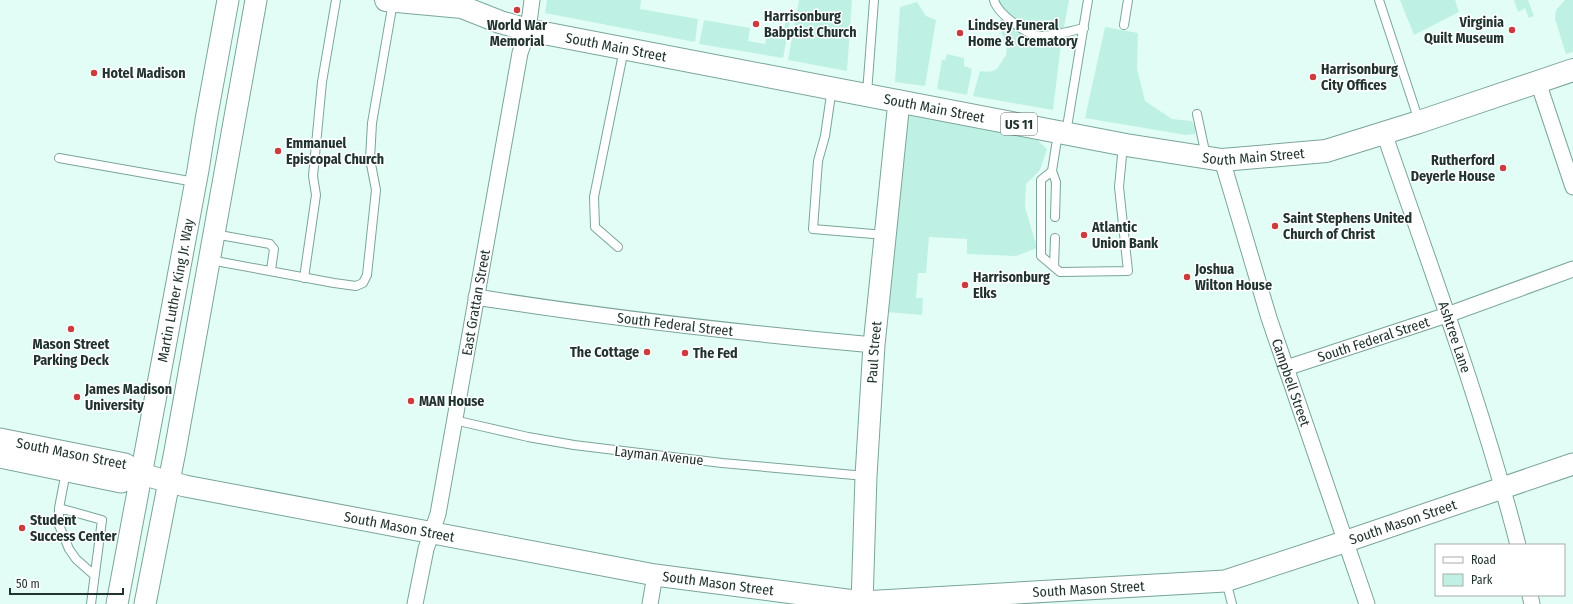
<svg xmlns="http://www.w3.org/2000/svg" width="1573" height="604" viewBox="0 0 1573 604" font-family="'Fira Sans Condensed',sans-serif">
	<rect width="100%" height="100%" fill="#e2fdf6"/>
	<path fill="#bef1e4" d="M547,0H641L640,9L698,19L695,42L545,13Z
		M799,0H852L847,71L788,60Z
		M998,0H1069L1061,44L1053,110L973,96L980,71C988,72 996,73 1000,64C1003,61 1002,59 1006,56L1007,45L999,27L1002,14L1006,12Z
		M1400,0H1455L1459,12L1414,35Z
		M1514,0H1528L1534,16L1529,18L1525,8L1518,12Z
		M1565,0H1573V52L1566,54L1555,19L1556,10Z
		M917,2L926,16L936,20L925,86L895,82L900,7Z
		M786,16H791L783,58L699,44L704,20L750,28L748,41L765,44L767,34L783,37Z
		M1105,27L1138,33L1137,69L1145,101L1172,119L1191,121L1195,125V134L1186,135L1085,118Z
		M947,54L964,58V66L972,69L967,95L937,89L942,60H945Z
		M906,113L1034,137L1047,149L1040,170L1026,184L1025,207L1037,248L1016,256L967,254V239L929,237L926,273H918L916,298H923L922,315L887,312Z"/>
	<g fill="none" stroke-linecap="round" stroke-linejoin="round">
		<defs>
			<path id="lane" d="M994,0C997,13 1027,36 1041,36C1054,36 1071,31 1084,28
				M1379,0L1419,121
				M1124,25L1128,0
				M832,88L825,136L818,161L813,229L885,235
				M867,93L874,0
				M1197,114L1206,156
				M1066,133L1088,0
				M59,158L195,182
				M1052,171L1041,180V256L1060,272L1128,271L1119,187L1123,145
				M1055,217L1056,182L1052,171L1058,133
				M214,234L270,244L274,249L271,270
				M618,247L595,227L594,197L622,59L621,48
				M210,260L334,283L356,286L363,283L367,275L376,190L370,159L372,123L393,2
				M1054,267L1055,238
				M304,278L316,195L313,176L322,82L336,0
				M454,420L528,437L574,445L722,463L865,476
				M64,482L59,508V525L69,549L76,559L94,575
				M59,508L102,520L91,604
				M1226,581L1232,604"/>
			<g id="street">
				<path d="M1538,82L1573,187"/>
				<path id="s1" d="M1384,133C1431,269 1482,405 1518,545"/>
				<path id="s2" d="M1222,160L1269,318L1367,604"/>
				<path id="s3" d="M476,297C608,318 741,333 874,345"/>
				<path id="s4" d="M1286,368L1447,315L1573,269"/>
				<path d="M1530,595L1532,604"/>
				<path id="s5" d="M415,604L426,549L438,514L520,53L528,30L532,0"/>
				<path d="M650,604L655,575"/>
			</g>
			<g id="secondary">
				<path id="s6" d="M0,439L125,464L141,474L185,486L655,575L862,602L1225,581L1344,542L1573,464"/>
				<path d="M0,457L121,482L141,474"/>
				<path id="s7" d="M117,604L198,170L206,120L228,0"/>
				<path d="M145,604L175,451L256,0"/>
				<path id="s8" d="M862,604L866,476L874,345L899,101"/>
			</g>
			<g id="primary">
				<path id="s9" d="M386,0L462,7L500,22L528,30L1126,145L1222,160L1326,151L1419,122L1573,70"/>
			</g>
		</defs>
		<use href="#lane" stroke="#7aa59a" stroke-width="10"/>
		<use href="#street" stroke="#7aa59a" stroke-width="17"/>
		<use href="#secondary" stroke="#7aa59a" stroke-width="23"/>
		<use href="#primary" stroke="#7aa59a" stroke-width="24"/>
		<use href="#lane" stroke="#fff" stroke-width="8"/>
		<use href="#street" stroke="#fff" stroke-width="15"/>
		<use href="#secondary" stroke="#fff" stroke-width="21"/>
		<use href="#primary" stroke="#fff" stroke-width="22"/>
	</g>
	<g fill="#cb3c3f" stroke="#fff" stroke-width="1.5">
		<circle cx="517" cy="10" r="4"/>
		<circle cx="756" cy="24" r="4"/>
		<circle cx="1512" cy="30" r="4"/>
		<circle cx="960" cy="33" r="4"/>
		<circle cx="94" cy="73" r="4"/>
		<circle cx="1313" cy="77" r="4"/>
		<circle cx="278" cy="151" r="4"/>
		<circle cx="1503" cy="168" r="4"/>
		<circle cx="1275" cy="226" r="4"/>
		<circle cx="1084" cy="235" r="4"/>
		<circle cx="1187" cy="277" r="4"/>
		<circle cx="965" cy="285" r="4"/>
		<circle cx="71" cy="329" r="4"/>
		<circle cx="647" cy="352" r="4"/>
		<circle cx="685" cy="353" r="4"/>
		<circle cx="77" cy="397" r="4"/>
		<circle cx="411" cy="401" r="4"/>
		<circle cx="22" cy="528" r="4"/>
	</g>
	<g text-anchor="middle" dominant-baseline="central" stroke-width="3" stroke-linejoin="round" paint-order="stroke">
		<rect fill="#fff" stroke="#64706d" stroke-width="1" x="1001" y="113" width="36" height="22" rx="3"/>
		<g font-size="13" font-weight="bold" fill="#21332f">
			<text x="1019" y="124">US 11</text>
		</g>
		<g font-size="14" font-weight="bold" fill="#21332f" stroke="#fff" text-anchor="start">
			<text x="764" y="16">Harrisonburg<tspan x="764" dy="16">Babptist Church</tspan></text>
			<text x="1504" y="22" text-anchor="end">Virginia<tspan x="1504" dy="16">Quilt Museum</tspan></text>
			<text x="517" y="25" text-anchor="middle">World War<tspan x="517" dy="16">Memorial</tspan></text>
			<text x="968" y="25">Lindsey Funeral<tspan x="968" dy="16">Home &amp; Crematory</tspan></text>
			<text x="1321" y="69">Harrisonburg<tspan x="1321" dy="16">City Offices</tspan></text>
			<text x="102" y="73">Hotel Madison</text>
			<text x="286" y="143">Emmanuel<tspan x="286" dy="16">Episcopal Church</tspan></text>
			<text x="1495" y="160" text-anchor="end">Rutherford<tspan x="1495" dy="16">Deyerle House</tspan></text>
			<text x="1283" y="218">Saint Stephens United<tspan x="1283" dy="16">Church of Christ</tspan></text>
			<text x="1092" y="227">Atlantic<tspan x="1092" dy="16">Union Bank</tspan></text>
			<text x="1195" y="269">Joshua<tspan x="1195" dy="16">Wilton House</tspan></text>
			<text x="973" y="277">Harrisonburg<tspan x="973" dy="16">Elks</tspan></text>
			<text x="71" y="344" text-anchor="middle">Mason Street<tspan x="71" dy="16">Parking Deck</tspan></text>
			<text x="639" y="352" text-anchor="end">The Cottage</text>
			<text x="693" y="353">The Fed</text>
			<text x="85" y="389">James Madison<tspan x="85" dy="16">University</tspan></text>
			<text x="419" y="401">MAN House</text>
			<text x="30" y="520">Student<tspan x="30" dy="16">Success Center</tspan></text>
		</g>
		<g font-size="14" fill="#21332f" stroke="#fff">
			<text stroke="none"><textPath href="#s9" startOffset="236">South Main Street</textPath></text>
			<text stroke="none"><textPath href="#s9" startOffset="560">South Main Street</textPath></text>
			<text stroke="none"><textPath href="#s9" startOffset="884">South Main Street</textPath></text>
			<text stroke="none"><textPath href="#s7" startOffset="319">Martin Luther King Jr. Way</textPath></text>
			<text stroke="none"><textPath href="#s5" startOffset="308">East Grattan Street</textPath></text>
			<text stroke="none"><textPath href="#s3" startOffset="201">South Federal Street</textPath></text>
			<text stroke="none"><textPath href="#s1" startOffset="216">Ashtree Lane</textPath></text>
			<text stroke="none"><textPath href="#s4" startOffset="92">South Federal Street</textPath></text>
			<text stroke="none"><textPath href="#s8" startOffset="252">Paul Street</textPath></text>
			<text stroke="none"><textPath href="#s2" startOffset="233">Campbell Street</textPath></text>
			<text stroke="none"><textPath href="#s6" startOffset="73">South Mason Street</textPath></text>
			<text transform="translate(659 456) rotate(6)">Layman Avenue</text>
			<text stroke="none"><textPath href="#s6" startOffset="1430">South Mason Street</textPath></text>
			<text stroke="none"><textPath href="#s6" startOffset="410">South Mason Street</textPath></text>
			<text stroke="none"><textPath href="#s6" startOffset="734">South Mason Street</textPath></text>
			<text stroke="none"><textPath href="#s6" startOffset="1106">South Mason Street</textPath></text>
		</g>
	</g>
	<rect x="1435" y="544" width="130" height="52" fill="#ffffff" stroke="#a6adac"/>
	<rect x="1443" y="557" width="20" height="6" fill="#ffffff" stroke="#a6adac"/>
	<text x="1471" y="564" font-size="12" fill="#21332f">Road</text>
	<rect x="1443" y="574" width="20" height="12" fill="#bef1e4" stroke="#a6adac"/>
	<text x="1471" y="584" font-size="12" fill="#21332f">Park</text>
	<path d="M10 588v6h113v-6" fill="none" stroke="#21332f" stroke-width="2"/>
	<text x="16" y="588" font-size="12" fill="#21332f" stroke="#ffffff" stroke-width="3" paint-order="stroke">50 m</text>
</svg>
